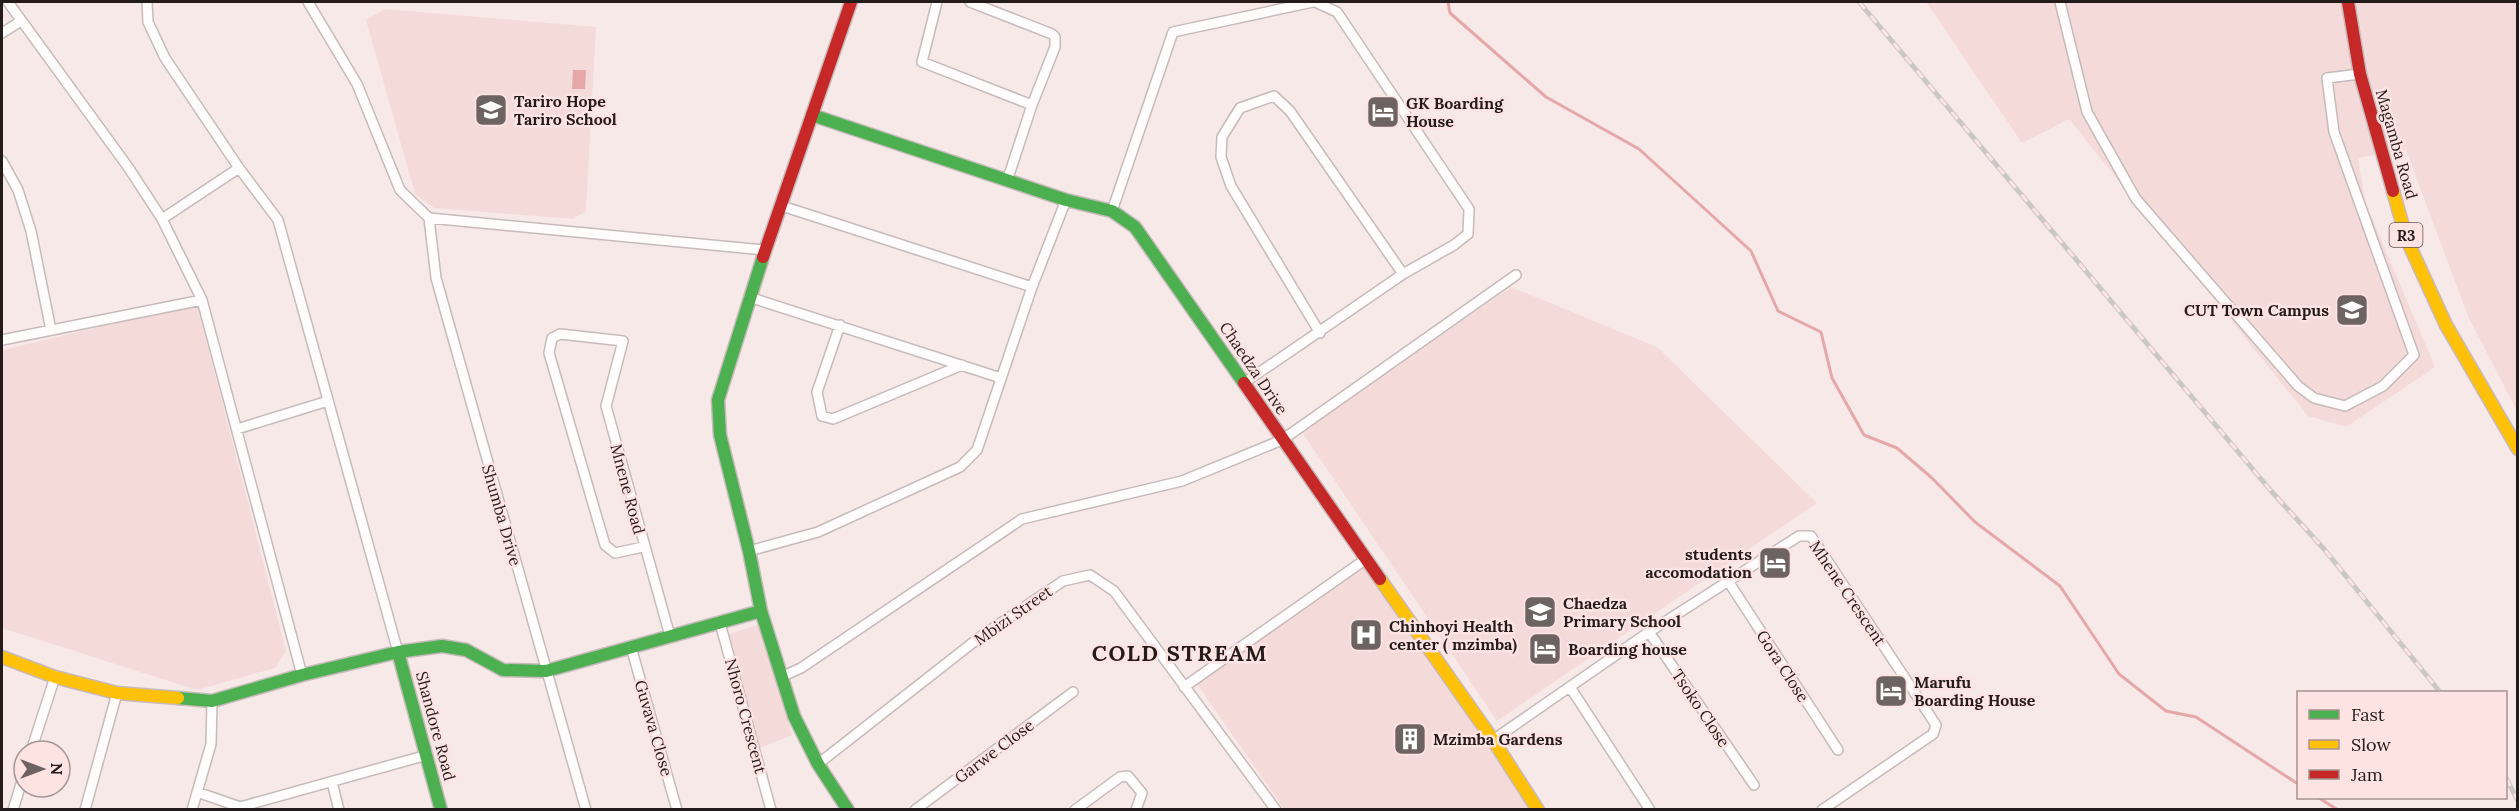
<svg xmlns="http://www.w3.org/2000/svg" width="2519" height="811" viewBox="0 0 2519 811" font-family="Lora,serif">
	<rect width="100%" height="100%" fill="#f7e9e8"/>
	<path fill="#f4dbda" d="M1926,2H2517V411L2468,316L2406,150L2358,158L2365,201L2435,367L2346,427L2308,416L2069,119L2022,143Z
		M385,9L596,27L586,211L573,219L434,208L415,194L366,20Z
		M1511,287L1657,347L1817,503L1497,721L1302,432Z
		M197,304L286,651L275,668L197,690L2,628V350Z
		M1365,563L1534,809H1284L1197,684Z
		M761,624L792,735L758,749L729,634Z"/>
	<path fill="#e5a7a8" d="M573,70H586L585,89H572Z"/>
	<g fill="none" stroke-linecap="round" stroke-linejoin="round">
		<path stroke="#e5a7a8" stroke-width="3" d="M1448,2L1450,13L1546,97L1639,149L1751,251L1778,311L1821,332L1832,378L1864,435L1897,448L1932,478L1975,522L2060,586L2119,674L2166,711L2196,717L2298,784
			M2319,798L2338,810"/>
		<defs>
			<path id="street" d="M8,2L128,167L162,219L202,300L302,675
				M147,2L148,22L165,58L239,168L278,220L398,652
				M308,2L357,84L400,190L429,218L765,250
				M937,2L922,62L1032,105
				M970,2L1052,34L1055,37V47L1032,105L1007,181
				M2060,2L2087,112L2136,199L2298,386L2314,398L2345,406L2383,386L2414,355L2334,132L2327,78L2360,74
				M2,33L21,21
				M2,161L18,190L31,231L51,330
				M782,206L1032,287
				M1112,211L1173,32L1313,2
				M429,218L436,278L586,810
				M162,219L239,168
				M749,297L1001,378
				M840,325L817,392L822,416L833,419L962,365
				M1320,333L1231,186L1221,157L1222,137L1240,108L1274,96L1290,111L1403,274
				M2,340L202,300
				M1244,383L1403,274L1454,245L1468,234L1469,209L1337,12L1315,2
				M237,429L328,401
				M643,547L615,553L605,545L549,353L552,338L560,334L623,341L606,406L670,636
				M749,551L818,532L960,467L977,450L1032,287L1066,200
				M1728,581L1838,750
				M720,623L771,810
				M1649,632L1754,785
				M631,647L677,810
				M781,677L801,668L1022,519L1182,481L1282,440L1516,275
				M1184,687L1366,559
				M1570,687L1650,810
				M1493,740L1649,632L1799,536H1811L1936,725L1933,734L1822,810
				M31,751L55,677
				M818,764L980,637L1063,581L1090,575L1114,591L1276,810
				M332,782L339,810
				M197,792L240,807L427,755
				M13,810L24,774
				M85,810L117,693
				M192,810L211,744L212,701
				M915,810L1073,692
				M1075,810L1120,777L1128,776L1142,793L1136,810"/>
			<path id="fast" d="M812,115L1066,200L1112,211L1135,227L1244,383
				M763,257L718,400L720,435L749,551L761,611L794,716L818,764L848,810
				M398,652L441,810
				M178,698L212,701L302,675L398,652L442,646L466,650L503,670L546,671L761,611"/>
			<path id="slow" d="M2393,191L2407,240L2446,325L2518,449
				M1380,579L1493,740L1538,810
				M2,657L55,677L117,693L178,698"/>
			<path id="jam" d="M2348,2L2360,74L2393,191
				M763,257L851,2
				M1244,383L1380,579"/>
		</defs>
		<use href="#street" stroke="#c6baba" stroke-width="12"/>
		<use href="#fast" stroke="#c6baba" stroke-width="15"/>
		<use href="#slow" stroke="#c6baba" stroke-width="15"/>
		<use href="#jam" stroke="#c6baba" stroke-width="15"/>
		<use href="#street" stroke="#fefcfc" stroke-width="9"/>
		<use href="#fast" stroke="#4caf50" stroke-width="12"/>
		<use href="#slow" stroke="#ffc107" stroke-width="12"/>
		<use href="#jam" stroke="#c62828" stroke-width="12"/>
		<defs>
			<path id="rail" d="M1859,2L2272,492L2324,549L2440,692
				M2506,778L2518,801"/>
		</defs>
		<use href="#rail" stroke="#cbc7c7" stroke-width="5"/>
		<use href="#rail" stroke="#fde3e2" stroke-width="3" stroke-dasharray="9" stroke-linecap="butt"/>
	</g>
	<defs>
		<symbol id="school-square" viewBox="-11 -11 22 22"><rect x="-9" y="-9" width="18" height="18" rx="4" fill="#6e6363" stroke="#fde3e2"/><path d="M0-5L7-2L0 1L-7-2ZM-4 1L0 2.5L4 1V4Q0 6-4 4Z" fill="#fff"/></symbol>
		<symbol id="hotel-square" viewBox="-11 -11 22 22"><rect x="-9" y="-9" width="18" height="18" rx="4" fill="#6e6363" stroke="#fde3e2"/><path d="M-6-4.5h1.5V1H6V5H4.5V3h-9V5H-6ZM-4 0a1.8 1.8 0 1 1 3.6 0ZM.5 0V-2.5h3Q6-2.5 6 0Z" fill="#fff"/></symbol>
		<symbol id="university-square" viewBox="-11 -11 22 22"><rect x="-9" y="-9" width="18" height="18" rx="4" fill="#6e6363" stroke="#fde3e2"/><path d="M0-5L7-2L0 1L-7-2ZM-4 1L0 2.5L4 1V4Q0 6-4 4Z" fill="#fff"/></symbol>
		<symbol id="hospital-square" viewBox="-11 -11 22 22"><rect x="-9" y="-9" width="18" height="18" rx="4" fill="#6e6363" stroke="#fde3e2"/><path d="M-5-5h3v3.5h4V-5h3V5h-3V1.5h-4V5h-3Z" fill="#fff"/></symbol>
		<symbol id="building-square" viewBox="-11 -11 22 22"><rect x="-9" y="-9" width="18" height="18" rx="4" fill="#6e6363" stroke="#fde3e2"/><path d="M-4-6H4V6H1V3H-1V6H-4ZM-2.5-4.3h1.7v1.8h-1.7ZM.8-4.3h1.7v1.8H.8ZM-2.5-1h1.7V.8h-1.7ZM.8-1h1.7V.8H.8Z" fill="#fff"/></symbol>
	</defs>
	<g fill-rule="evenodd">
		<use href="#school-square" x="472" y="91" width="38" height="38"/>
		<use href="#hotel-square" x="1364" y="93" width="38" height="38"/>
		<use href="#university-square" x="2333" y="291" width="38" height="38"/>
		<use href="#hotel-square" x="1756" y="544" width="38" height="38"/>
		<use href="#school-square" x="1521" y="593" width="38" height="38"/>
		<use href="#hospital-square" x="1347" y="616" width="38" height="38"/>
		<use href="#hotel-square" x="1526" y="630" width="38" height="38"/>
		<use href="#hotel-square" x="1872" y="672" width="38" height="38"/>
		<use href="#building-square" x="1391" y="720" width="38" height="38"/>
	</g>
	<g text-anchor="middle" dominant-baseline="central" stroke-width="5" stroke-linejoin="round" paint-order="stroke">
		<rect fill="#fde3e2" stroke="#655757" stroke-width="1.5" x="2389.5" y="223" width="33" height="24" rx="4.5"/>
		<g font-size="15" font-weight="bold" fill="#241b1b">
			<text x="2406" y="235">R3</text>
		</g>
		<g font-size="16" font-weight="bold" fill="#241b1b" stroke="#fde3e2" text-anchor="start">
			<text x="514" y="101">Tariro Hope<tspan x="514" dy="18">Tariro School</tspan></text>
			<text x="1406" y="103">GK Boarding<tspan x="1406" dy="18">House</tspan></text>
			<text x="2329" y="310" text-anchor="end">CUT Town Campus</text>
			<text x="1752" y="554" text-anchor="end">students<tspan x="1752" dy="18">accomodation</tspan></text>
			<text x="1563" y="603">Chaedza<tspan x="1563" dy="18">Primary School</tspan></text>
			<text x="1389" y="626">Chinhoyi Health<tspan x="1389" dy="18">center ( mzimba)</tspan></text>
			<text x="1568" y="649">Boarding house</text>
			<text x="1914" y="682">Marufu<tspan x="1914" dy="18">Boarding House</tspan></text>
			<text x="1433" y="739">Mzimba Gardens</text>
		</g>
		<g font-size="16" fill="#241b1b" stroke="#fde3e2">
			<text transform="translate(2397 144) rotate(74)">Magamba Road</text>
			<text transform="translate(1254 368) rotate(56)">Chaedza Drive</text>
			<text transform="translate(628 489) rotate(75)">Mnene Road</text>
			<text transform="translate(502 515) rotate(74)">Shumba Drive</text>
			<text transform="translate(1848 593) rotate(56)">Mhene Crescent</text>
			<text transform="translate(1013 615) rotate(-35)">Mbizi Street</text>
			<text transform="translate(1783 666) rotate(57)">Gora Close</text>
			<text transform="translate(1701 708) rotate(56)">Tsoko Close</text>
			<text transform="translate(746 716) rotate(75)">Nhoro Crescent</text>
			<text transform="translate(436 726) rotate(75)">Shandore Road</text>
			<text transform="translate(654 728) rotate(74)">Guvava Close</text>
			<text transform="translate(994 751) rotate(-37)">Garwe Close</text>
		</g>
		<g font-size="22" font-weight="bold" letter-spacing="1.5" fill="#241b1b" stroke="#fde3e2">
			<text x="1180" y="653">COLD STREAM</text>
		</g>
	</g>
	<rect width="2519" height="811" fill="none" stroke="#241b1b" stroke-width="6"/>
	<rect x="2297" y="691" width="210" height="108" fill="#fde3e2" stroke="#a69392" stroke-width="1.5"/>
	<rect x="2309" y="710" width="30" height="9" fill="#4caf50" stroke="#a69392" stroke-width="1.5"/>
	<text x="2351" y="721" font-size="18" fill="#241b1b">Fast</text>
	<rect x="2309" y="740" width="30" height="9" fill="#ffc107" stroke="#a69392" stroke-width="1.5"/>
	<text x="2351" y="751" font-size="18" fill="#241b1b">Slow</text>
	<rect x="2309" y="770" width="30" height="9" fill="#c62828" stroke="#a69392" stroke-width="1.5"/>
	<text x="2351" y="781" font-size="18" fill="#241b1b">Jam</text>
	<g transform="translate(42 769) rotate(90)"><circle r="28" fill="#fde3e2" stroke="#a69392" stroke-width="1.5"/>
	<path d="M0-4.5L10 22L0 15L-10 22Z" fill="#6e6363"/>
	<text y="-9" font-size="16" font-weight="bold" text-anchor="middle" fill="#241b1b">N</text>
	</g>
</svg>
